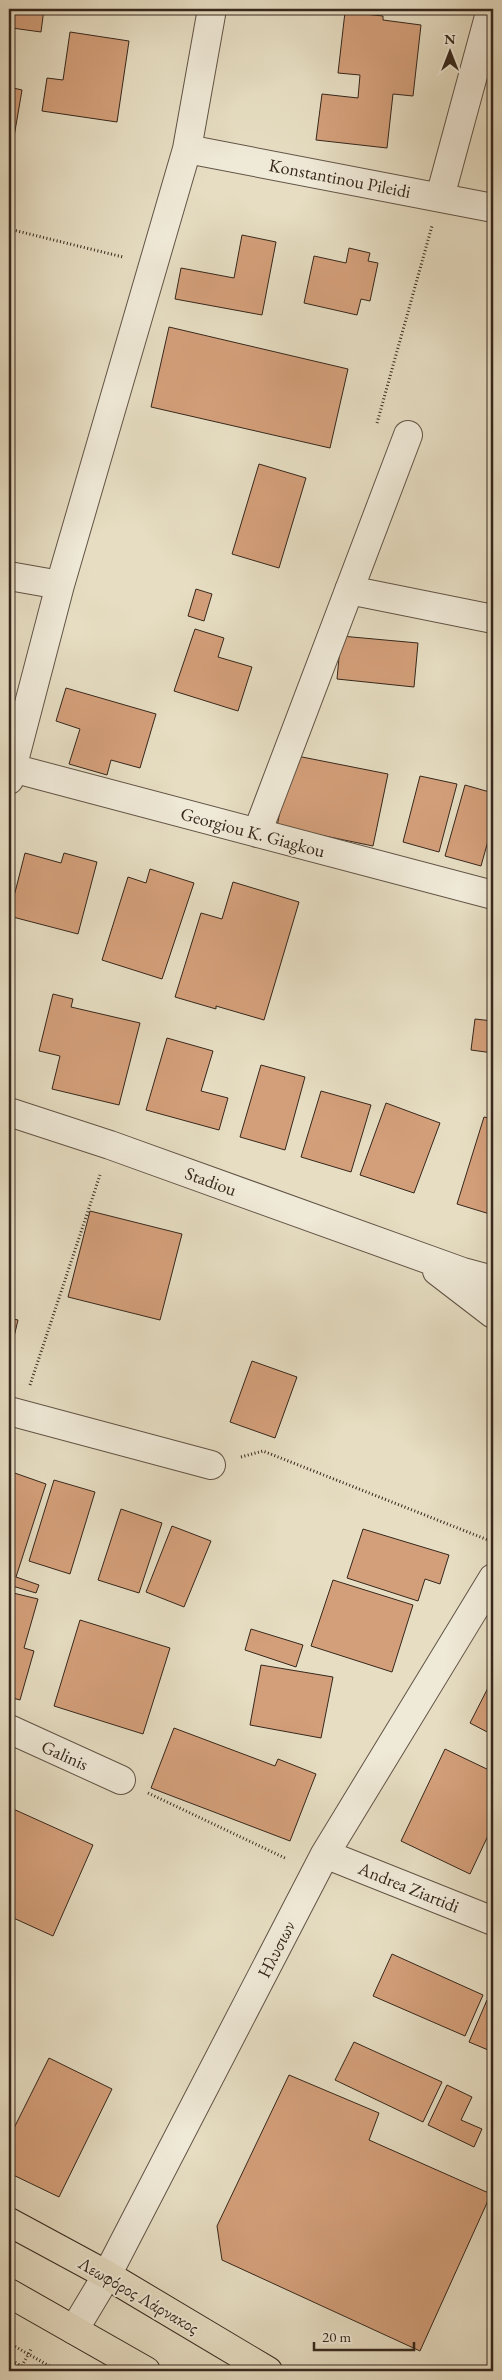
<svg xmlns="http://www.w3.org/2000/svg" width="502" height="2380" viewBox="0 0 502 2380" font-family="'EB Garamond',serif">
	<rect width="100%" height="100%" fill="#e6ddc2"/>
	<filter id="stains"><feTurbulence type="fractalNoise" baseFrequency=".004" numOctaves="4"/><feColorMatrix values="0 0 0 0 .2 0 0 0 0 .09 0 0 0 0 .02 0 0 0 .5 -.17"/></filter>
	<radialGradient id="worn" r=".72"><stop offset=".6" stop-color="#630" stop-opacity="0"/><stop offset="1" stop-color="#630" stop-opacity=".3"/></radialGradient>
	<path fill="#d39f7a" stroke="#36271c" d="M9,9H44L41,32L12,28L9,54Z
		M345,12L383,16V20L421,25L413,96L393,94L387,148L316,140L322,94L358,98L360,75L338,73Z
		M70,32L129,41L117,122L42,111L47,78L63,80Z
		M9,87L22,90L9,166Z
		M242,235L276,242L262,315L175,299L181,268L234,278Z
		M349,248L370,253L368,261L378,263L370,301L361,299L357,315L304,303L314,256L346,263Z
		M169,327L348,369L330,448L151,407Z
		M259,464L306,478L279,568L232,554Z
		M196,589L212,594L204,621L188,616Z
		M195,629L224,638L218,657L252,667L238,711L174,691Z
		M341,636L418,643L414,687L337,679Z
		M66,688L156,714L140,768L111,760L107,775L69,764L80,729L56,721Z
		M292,755L388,774L373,846L277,826Z
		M420,776L457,784L439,852L403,842Z
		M465,785L493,793V823L481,866L445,856Z
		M25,853L61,863L64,853L97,862L78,934L9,916Z
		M150,869L194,883L162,979L102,960L128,877L146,883Z
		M233,882L299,902L264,1020L216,1006V1009L175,997L201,913L222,919Z
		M53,994L73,999L71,1007L140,1023L119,1105L52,1089L60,1056L39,1051Z
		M475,1019L493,1021V1053L471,1050Z
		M167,1038L213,1051L201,1091L228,1098L219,1130L146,1110Z
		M261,1065L305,1077L285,1150L240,1137Z
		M321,1091L371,1105L351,1172L301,1157Z
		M386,1103L440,1123L414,1193L360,1175Z
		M484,1117L493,1119V1215L457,1204Z
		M90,1211L182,1234L160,1320L68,1297Z
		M9,1318L18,1320L9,1358Z
		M252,1361L297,1377L275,1438L230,1422Z
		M9,1471L46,1484L16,1577L39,1585L36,1593L9,1585Z
		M54,1480L95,1492L70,1574L29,1561Z
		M121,1509L162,1523L139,1593L98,1580Z
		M172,1526L211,1541L184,1607L146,1592Z
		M363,1529L449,1555L440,1584L425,1579L418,1601L347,1578Z
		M333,1580L413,1605L392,1672L311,1646Z
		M9,1592L38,1599L24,1648L34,1651L20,1700L9,1697Z
		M80,1620L170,1648L143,1734L54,1706Z
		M251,1629L303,1645L296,1667L245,1650Z
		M261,1665L333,1677L321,1738L250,1725Z
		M491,1682L493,1683V1735L470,1723Z
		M174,1728L275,1766L278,1759L316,1774L290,1841L151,1788Z
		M445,1749L493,1772V1825L470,1874L401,1841Z
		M11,1808L93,1845L53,1936L9,1916V1812Z
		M392,1954L483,1995L465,2036L373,1996Z
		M487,2000L493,2002V2052L469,2042Z
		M354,2042L442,2082L423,2122L335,2080Z
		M49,2058L112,2089L59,2197L9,2173V2138Z
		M289,2075L379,2113L369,2140L491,2194L420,2351L222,2260L217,2226Z
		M447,2085L472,2097L461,2120L482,2129L474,2147L428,2125Z"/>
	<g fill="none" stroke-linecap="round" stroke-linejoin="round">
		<defs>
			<path id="minor" d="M187,149L493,208
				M440,197L491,9
				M9,576L60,585
				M349,590L493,619
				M12,768L493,895
				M9,780L60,585L187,149L212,9
				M257,833L408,435
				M9,1112L110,1145L463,1272L493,1280
				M437,1271L493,1314
				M9,1411L211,1465
				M9,1729L121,1780
				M325,1854L493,1921
				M74,2330L107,2275L325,1854L493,1578"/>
			<path id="major" d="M9,2222L107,2275L268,2371
				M9,2293L146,2371"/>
		</defs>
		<use href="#minor" stroke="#625446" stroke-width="30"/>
		<use href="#major" stroke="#36271c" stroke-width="30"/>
		<path stroke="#36271c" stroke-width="3" stroke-dasharray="1 2.5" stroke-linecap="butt" d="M9,229L123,257
			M377,423L432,226
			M30,1385L100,1175
			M241,1457L263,1451L493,1542
			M148,1793L287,1859
			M9,2343L58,2371
			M9,2359L31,2371
			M22,2366L31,2349"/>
		<use href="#minor" stroke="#efe9d7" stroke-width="28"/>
		<use href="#major" stroke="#e6ddc2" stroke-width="28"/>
	</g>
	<g text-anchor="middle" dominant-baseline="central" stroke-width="4" stroke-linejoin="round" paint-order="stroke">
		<g font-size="18" fill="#36271c" stroke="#efe9d7">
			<text transform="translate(340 178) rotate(11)">Konstantinou Pileidi</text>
			<text transform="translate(253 832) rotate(15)">Georgiou K. Giagkou</text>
			<text transform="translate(211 1181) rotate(20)">Stadiou</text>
			<text transform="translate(65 1755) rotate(24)">Galinis</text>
			<text transform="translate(409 1887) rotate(22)">Andrea Ziartidi</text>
			<text transform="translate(276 1949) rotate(-63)">Ηλυσιων</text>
			<text transform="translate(139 2295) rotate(30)">Λεωφόρος Λάρνακος</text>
		</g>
	</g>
	<rect width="502" height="2380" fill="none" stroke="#e6ddc2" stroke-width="30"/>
	<rect x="10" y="10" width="482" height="2360" fill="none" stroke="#36271c" stroke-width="2.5"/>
	<rect x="15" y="15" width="472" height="2350" fill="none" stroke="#36271c"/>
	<g transform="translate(450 52)" stroke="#efe9d7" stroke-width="4" paint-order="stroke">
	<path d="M0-4L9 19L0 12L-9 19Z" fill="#36271c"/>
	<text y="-8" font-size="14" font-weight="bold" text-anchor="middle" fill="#36271c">N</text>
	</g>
	<path d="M314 2342v8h100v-8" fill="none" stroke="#36271c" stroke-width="2.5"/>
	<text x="322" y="2342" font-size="15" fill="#36271c" stroke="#efe9d7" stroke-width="4" paint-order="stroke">20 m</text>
	<rect width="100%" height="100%" filter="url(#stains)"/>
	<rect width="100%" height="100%" fill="url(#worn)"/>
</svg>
